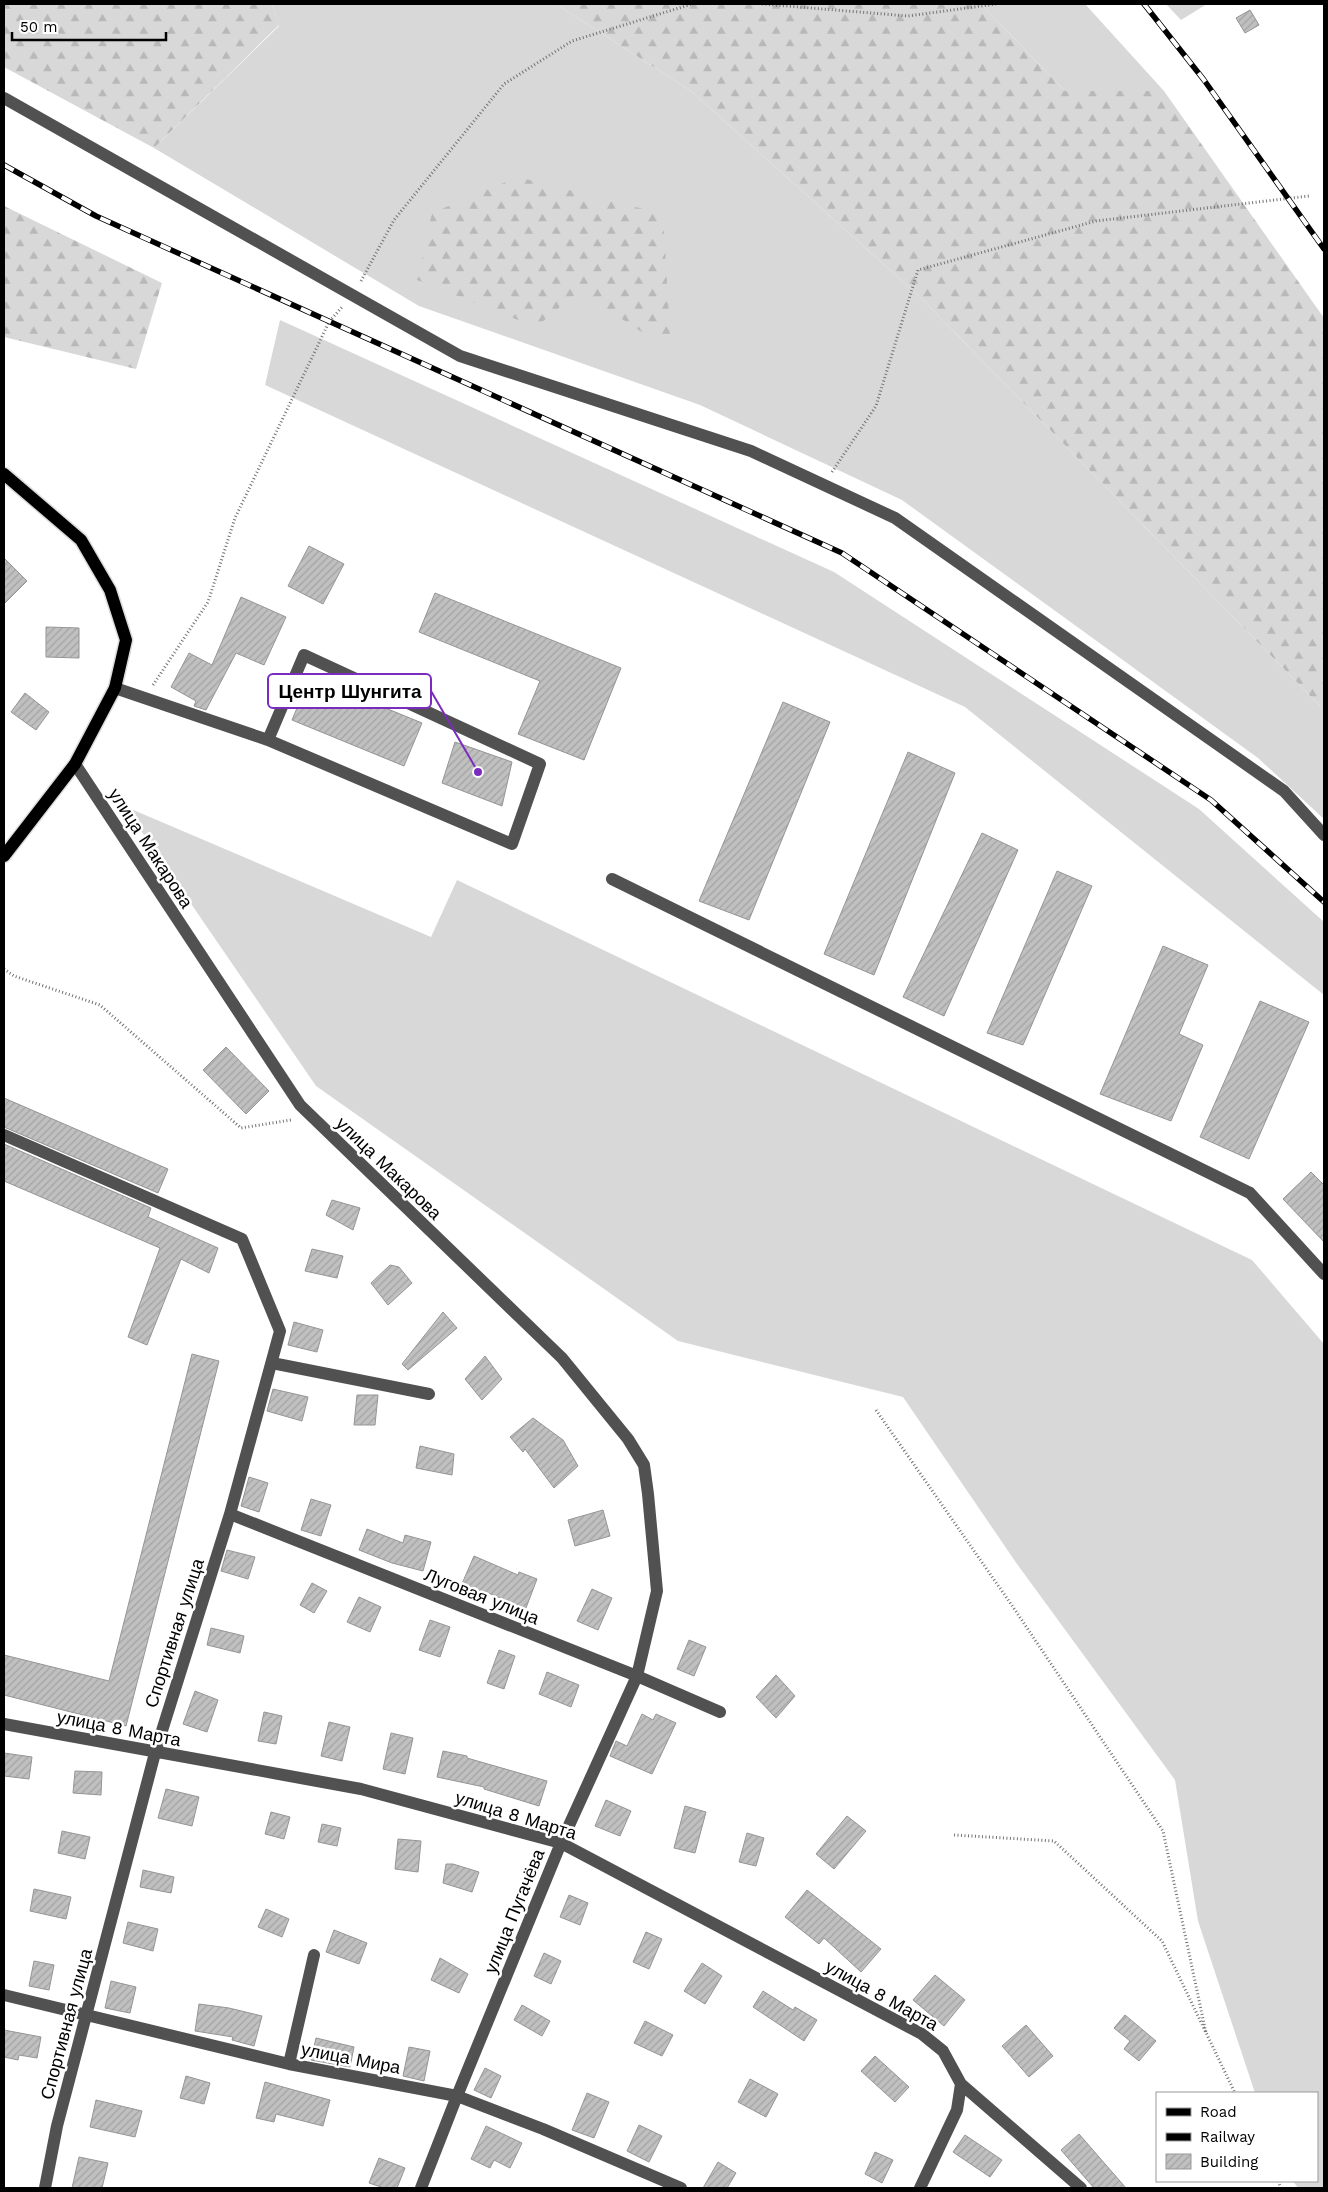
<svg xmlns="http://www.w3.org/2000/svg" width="1328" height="2192" viewBox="0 0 1328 2192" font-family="'Work Sans',sans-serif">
	<defs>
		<pattern id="forest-firs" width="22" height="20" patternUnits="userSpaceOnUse" patternTransform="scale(1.25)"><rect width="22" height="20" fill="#d8d8d8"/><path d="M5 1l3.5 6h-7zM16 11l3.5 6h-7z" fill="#b8b8b8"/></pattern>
		<pattern id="building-hatch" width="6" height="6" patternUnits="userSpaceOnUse" patternTransform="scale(1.25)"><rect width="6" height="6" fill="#c0c0c0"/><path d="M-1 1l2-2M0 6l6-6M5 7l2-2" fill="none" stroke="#a3a3a3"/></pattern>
	</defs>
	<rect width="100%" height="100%" fill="#fff"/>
	<path fill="#d8d8d8" d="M272,4H556L691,91L919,296L1324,710V819L1258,758L902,500L700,405L419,306L154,148L279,26Z
		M981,4H1085L1164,91H1065Z
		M1166,4H1207L1181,20Z
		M280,320L834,572L1199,809L1324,922V995L965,707L265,385Z
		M124,806L431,937L457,880L1252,1260L1324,1344V2188H1298L1293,2181H1317V2093H1255L1198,1921L1175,1780L1017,1564L903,1397L678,1341L316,1086Z"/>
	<path fill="url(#forest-firs)" d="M4,4H272L279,25L154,148L4,67Z
		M556,4H981L1065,91H1164L1324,318V710L919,296L691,91Z
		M518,177L663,214L671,351L579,291L536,327L417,280L432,213Z
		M4,206L162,283L136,369L4,337Z"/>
	<path fill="url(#building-hatch)" stroke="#959595" d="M1250,10L1259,25L1245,33L1236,18Z
		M309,546L344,564L323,604L288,586Z
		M4,558L27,581L4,604Z
		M435,593L621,668L584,760L518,734L540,681L419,632Z
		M241,597L286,617L264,665L236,653L206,710L194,706L196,701L171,687L189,653L212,665Z
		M46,627L79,628V658L46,657Z
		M310,677L422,723L404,766L292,720Z
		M25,693L49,712L36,730L11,712Z
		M783,702L830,722L749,920L699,901Z
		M455,742L512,762L502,806L442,783Z
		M908,752L955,773L874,975L824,954Z
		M982,833L1018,850L944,1016L903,997Z
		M1057,871L1092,886L1023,1045L987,1033Z
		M1163,946L1208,965L1179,1034L1203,1045L1171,1121L1100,1094Z
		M1260,1001L1309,1022L1249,1159L1200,1137Z
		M226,1047L269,1091L246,1114L203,1070Z
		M4,1098L168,1169L158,1193L4,1127Z
		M4,1144L151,1208L148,1217L218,1248L209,1273L181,1259L147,1345L128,1337L160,1248L4,1181Z
		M1311,1172L1324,1185V1242L1283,1199Z
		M332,1200L360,1208L353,1230L326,1215Z
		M312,1249L343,1256L337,1278L305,1271Z
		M390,1265L399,1267L412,1283L388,1305L371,1283Z
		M443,1312L457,1328L408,1370L402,1364Z
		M294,1322L323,1330L317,1352L288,1345Z
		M192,1354L219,1361L126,1726L4,1695V1655L109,1681Z
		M485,1356L502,1379L482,1400L465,1379Z
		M273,1389L308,1397L302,1421L267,1411Z
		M357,1395H378L375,1425H354Z
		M533,1418L563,1440L578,1466L554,1488L525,1449L523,1452L510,1437Z
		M420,1446L454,1454L452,1475L416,1468Z
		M249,1477L268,1483L259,1512L241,1506Z
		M311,1499L331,1505L321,1536L301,1530Z
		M603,1510L610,1536L575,1546L568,1520Z
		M367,1529L403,1543L405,1535L431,1542L423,1571L392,1563L359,1550Z
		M227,1550L255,1557L248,1579L221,1571Z
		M474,1556L518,1575L519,1572L537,1579L526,1608L483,1591L481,1595L461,1586Z
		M312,1583L327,1591L314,1613L300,1605Z
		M592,1589L612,1598L598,1630L577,1621Z
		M359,1597L381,1607L370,1632L347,1622Z
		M430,1620L450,1627L440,1657L419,1650Z
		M211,1628L244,1636L240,1653L207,1645Z
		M689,1640L706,1647L694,1676L677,1669Z
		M499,1650L515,1656L504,1689L487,1683Z
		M547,1672L579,1685L571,1707L539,1694Z
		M776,1675L795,1696L776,1718L756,1697Z
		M195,1691L218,1700L207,1732L183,1724Z
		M264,1712L282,1716L276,1744L258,1741Z
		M642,1714L653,1720L656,1714L676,1723L652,1774L610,1756L616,1741L627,1746Z
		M329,1722L350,1727L342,1761L321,1756Z
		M391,1733L413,1738L405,1774L383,1769Z
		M443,1751L467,1756V1758L547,1781L539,1806L484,1789V1787L437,1777Z
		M4,1753L32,1757L29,1779L4,1776Z
		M75,1771L102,1772L101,1795L73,1793Z
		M166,1789L199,1797L192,1826L158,1818Z
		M606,1800L631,1811L620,1836L595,1826Z
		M685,1806L706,1812L695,1853L674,1848Z
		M271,1812L290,1817L284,1839L265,1834Z
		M847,1816L866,1831L834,1869L816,1854Z
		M322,1824L341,1828L337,1846L318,1842Z
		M62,1831L90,1837L85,1859L58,1853Z
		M747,1833L764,1838L756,1866L739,1862Z
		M398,1839L421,1841L418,1872L395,1869Z
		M446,1864H453L479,1872L472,1892L443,1883Z
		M143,1870L174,1877L171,1893L140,1887Z
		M34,1889L71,1897L66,1919L30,1911Z
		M807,1890L881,1949L861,1972L824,1938L819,1944L785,1917Z
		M569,1895L588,1903L580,1925L560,1917Z
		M266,1909L289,1919L282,1937L258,1927Z
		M128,1922L158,1929L153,1951L123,1943Z
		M334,1930L367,1943L359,1964L326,1952Z
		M646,1932L662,1939L649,1969L633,1962Z
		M544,1953L561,1961L551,1984L534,1976Z
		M440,1958L468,1974L459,1993L431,1980Z
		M34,1961L54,1965L49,1990L29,1986Z
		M702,1963L722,1976L705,2004L684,1991Z
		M935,1975L965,2000L944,2026L913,2000Z
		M111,1981L136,1987L130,2013L105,2008Z
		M763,1991L793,2010L795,2007L817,2020L804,2041L753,2007Z
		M199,2004L229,2008L262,2016L254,2046L232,2040L233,2037L195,2031Z
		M522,2005L550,2021L542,2036L514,2020Z
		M1125,2015L1156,2041L1139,2061L1124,2049L1130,2041L1114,2028Z
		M645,2021L673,2035L662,2056L634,2043Z
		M1026,2025L1053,2056L1029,2077L1002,2046Z
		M4,2030L41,2037L37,2058L19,2055L18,2060L4,2057Z
		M316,2038L354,2047L350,2067L311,2060Z
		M409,2047L430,2051L424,2081L403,2076Z
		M875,2056L909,2087L895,2102L861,2071Z
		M485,2068L501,2076L491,2098L474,2090Z
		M186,2076L210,2083L204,2104L180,2098Z
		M750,2079L778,2094L766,2117L738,2102Z
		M265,2082L330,2100L323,2126L276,2114L274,2122L256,2118Z
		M587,2093L609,2102L594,2138L572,2130Z
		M96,2100L142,2111L135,2137L90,2127Z
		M639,2125L662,2136L649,2162L627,2151Z
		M486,2126L522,2143L510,2168L494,2160L490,2168L471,2159Z
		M1079,2134L1126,2188H1094L1061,2150Z
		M965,2135L1002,2160L990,2177L953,2152Z
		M875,2152L893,2160L882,2183L865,2174Z
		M79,2157L108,2163L102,2188H72Z
		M379,2158L405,2168L397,2188H384L369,2183Z
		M718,2162L736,2173L727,2188H703Z"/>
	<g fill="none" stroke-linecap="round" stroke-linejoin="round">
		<defs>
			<path id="major" d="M4,474L81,540L110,590L126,640L115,688L75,764L4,856"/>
		</defs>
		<use href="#major" stroke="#dbdbdb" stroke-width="15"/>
		<path stroke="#737373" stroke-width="3" stroke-dasharray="1 2.5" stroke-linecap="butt" d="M762,4L908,16L996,4
			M361,281L394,220L504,84L572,41L692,4
			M832,472L876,406L918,270L1096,221L1309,196
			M153,685L208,602L235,518L329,322L343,306
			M4,969L14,976L100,1005L241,1128L291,1120
			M876,1410L1011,1604L1163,1831L1206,2033
			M954,1835L1054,1841L1162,1941L1235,2093
			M1278,2181L1281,2188"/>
		<path stroke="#515151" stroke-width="12" d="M4,98L460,356L751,451L895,518L1284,791L1324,835
			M115,688L268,740L512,844L540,764L304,655L268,740
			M75,764L300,1105L562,1358L628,1439L644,1465L648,1494L657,1591L637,1676L561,1843L457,2096L421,2188
			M612,879L1250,1193L1324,1274
			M4,1135L242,1239L280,1331L230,1514L155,1753L57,2126L45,2188
			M272,1363L429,1394
			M230,1514L637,1676L720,1712
			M4,1724L361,1789L561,1843L922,2034L943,2051L961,2084L957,2110L920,2188
			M4,1995L289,2064L457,2096L543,2129L681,2188
			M289,2064L314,1955
			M961,2084L1081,2188"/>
		<use href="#major" stroke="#000" stroke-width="12"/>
		<defs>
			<path id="rail" d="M1144,4L1204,80L1324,249
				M4,165L96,216L842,553L1211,800L1324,902"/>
		</defs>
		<use href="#rail" stroke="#000" stroke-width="5.5"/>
		<use href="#rail" stroke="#fff" stroke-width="4" stroke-dasharray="11" stroke-linecap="butt"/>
	</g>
	<g text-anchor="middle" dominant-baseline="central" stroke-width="5" stroke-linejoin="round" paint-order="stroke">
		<g font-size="18" fill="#000" stroke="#fff">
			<text transform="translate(151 848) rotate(57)">улица Макарова</text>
			<text transform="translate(389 1168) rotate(44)">улица Макарова</text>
			<text transform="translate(482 1596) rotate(22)">Луговая улица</text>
			<text transform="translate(174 1633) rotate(-72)">Спортивная улица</text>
			<text transform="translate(119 1728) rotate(11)">улица 8 Марта</text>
			<text transform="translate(516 1815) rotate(17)">улица 8 Марта</text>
			<text transform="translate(514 1911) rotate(-68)">улица Пугачёва</text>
			<text transform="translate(882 1995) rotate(29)">улица 8 Марта</text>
			<text transform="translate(66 2024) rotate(-75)">Спортивная улица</text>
			<text transform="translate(351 2058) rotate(11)">улица Мира</text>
		</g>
	</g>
	<path fill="none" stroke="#7b2cbf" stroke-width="2" d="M478 772L431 691"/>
	<circle fill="#7b2cbf" stroke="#fff" stroke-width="2" cx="478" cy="772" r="5"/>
	<rect fill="#fff" stroke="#7b2cbf" stroke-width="2" x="268" y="674" width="163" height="34" rx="5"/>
	<g font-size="19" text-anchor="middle" font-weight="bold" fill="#000">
		<text x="350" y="698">Центр Шунгита</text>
	</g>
	<rect width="1328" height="2192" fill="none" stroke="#000000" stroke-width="10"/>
	<rect x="1156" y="2092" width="162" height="90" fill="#ffffff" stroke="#999999"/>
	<rect x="1166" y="2108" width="25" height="8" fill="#000000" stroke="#999999"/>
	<text x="1200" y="2117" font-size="15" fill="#000000">Road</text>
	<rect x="1166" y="2133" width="25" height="8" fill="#000000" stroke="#999999"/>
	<text x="1200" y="2142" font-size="15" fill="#000000">Railway</text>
	<rect x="1166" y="2154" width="25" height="15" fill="url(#building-hatch)" stroke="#999999"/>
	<text x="1200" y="2167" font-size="15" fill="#000000">Building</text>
	<path d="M12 32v8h154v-8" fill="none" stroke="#000000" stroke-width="2.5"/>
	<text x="20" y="32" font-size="15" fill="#000000" stroke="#ffffff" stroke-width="4" paint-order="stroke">50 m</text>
</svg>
